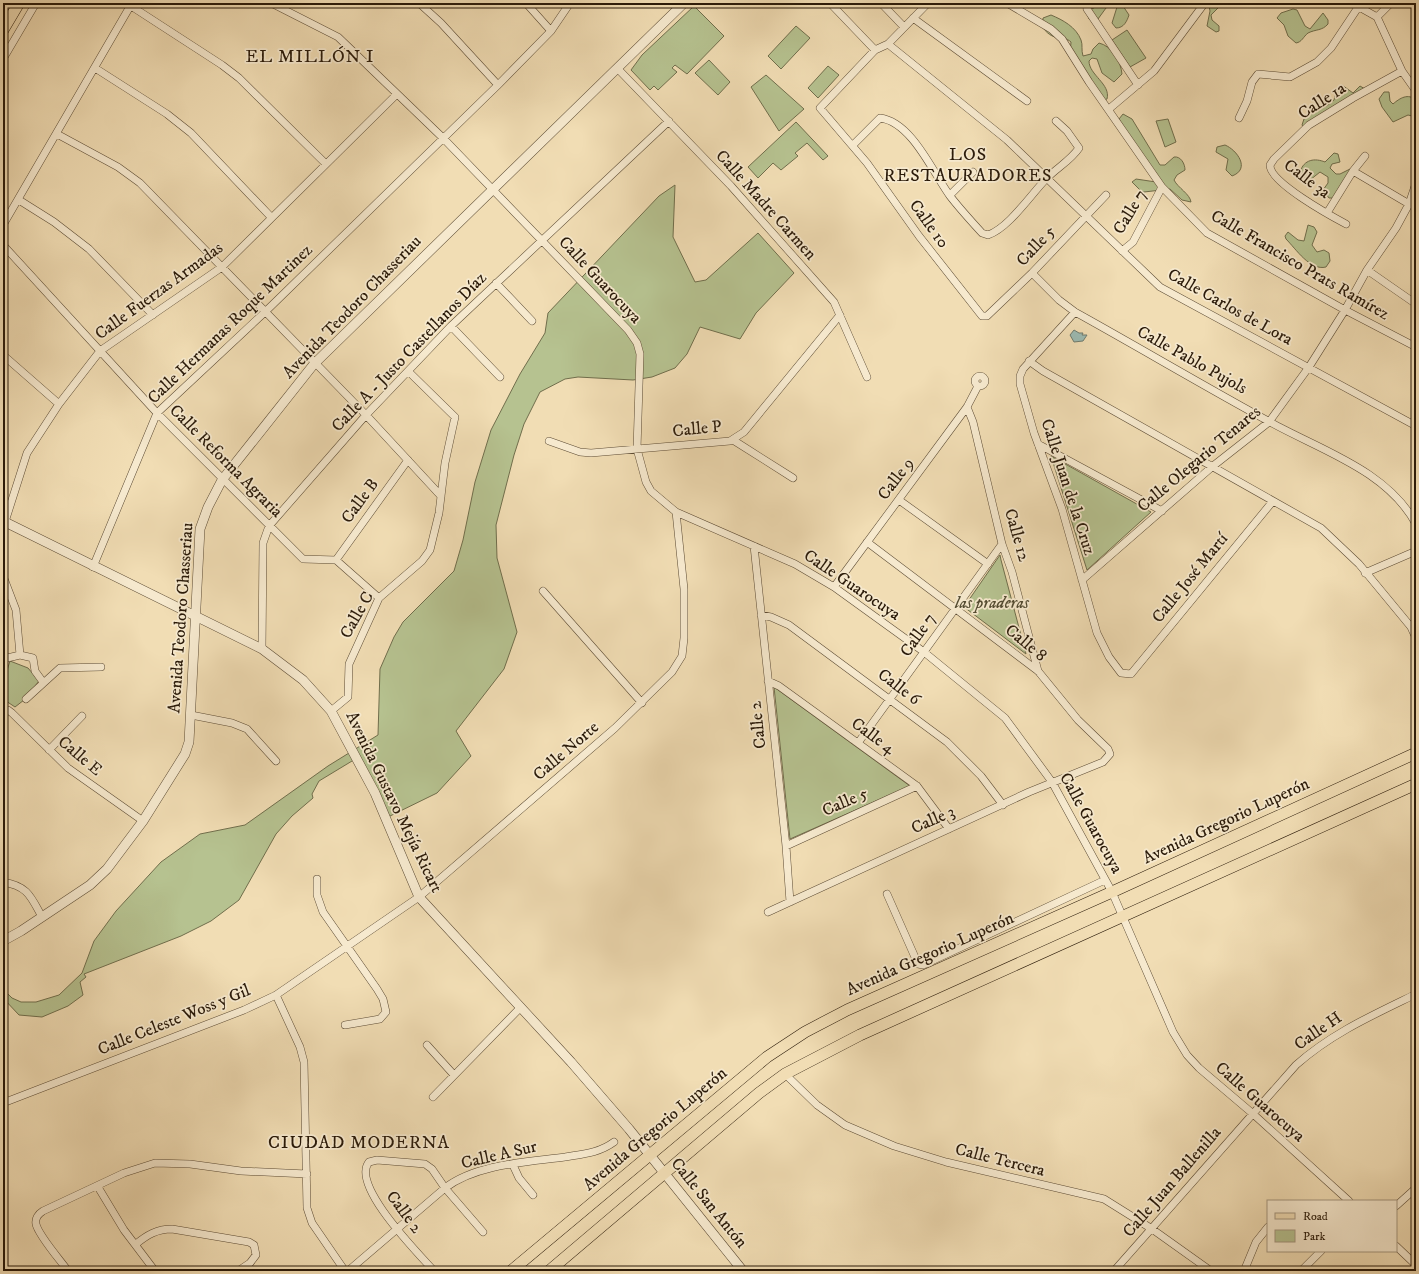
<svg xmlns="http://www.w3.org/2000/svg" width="1419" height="1274" viewBox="0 0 1419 1274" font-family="'IM FELL DW Pica',serif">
	<rect width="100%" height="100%" fill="#f1ddb4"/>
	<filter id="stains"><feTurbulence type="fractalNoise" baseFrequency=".005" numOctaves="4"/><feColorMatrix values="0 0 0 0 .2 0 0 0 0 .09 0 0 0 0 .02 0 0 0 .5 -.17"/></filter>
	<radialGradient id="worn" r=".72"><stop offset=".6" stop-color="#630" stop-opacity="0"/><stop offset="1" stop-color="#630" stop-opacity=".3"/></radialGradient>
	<path fill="#b6c290" stroke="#706e4c" d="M1099,3H1112L1106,8L1098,19H1089L1086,11L1094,8Z
		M1113,3H1121L1129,15C1127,21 1124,28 1116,28L1112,23L1117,7Z
		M1196,3H1214L1219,7L1211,15L1212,20L1219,26V31L1216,32L1207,26L1210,11L1209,6Z
		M694,6L724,36L687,74L675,65L672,68L677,72L658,90L654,86L650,90L631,70L642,55Z
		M1293,9L1297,10L1305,26L1310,29L1323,13L1328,20V24C1322,31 1316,29 1308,33C1303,37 1302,42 1296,43L1288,36L1284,25L1277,18L1281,13Z
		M1051,15C1063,20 1076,27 1081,40C1083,45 1081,50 1083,56L1091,54L1093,49L1099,43C1112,46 1121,62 1122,74L1114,82L1102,73L1097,59L1092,58L1089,61C1089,75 1111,84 1107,99L1104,100L1070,54L1071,42C1062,34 1055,43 1043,28V18Z
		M796,26L810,38L781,69L768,56Z
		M1127,30L1146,58L1130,67L1112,40Z
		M709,60L730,82L718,95L695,73Z
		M828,66L839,75L818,98L808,88Z
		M766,75L804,109L779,131L751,87Z
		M1342,85L1353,93L1360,86L1365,89L1304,128L1302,125L1304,119L1312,113L1328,105L1334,100L1337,89Z
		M1384,92H1389L1390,101L1393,104C1400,98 1408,93 1416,100V117L1408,115L1393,122L1382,107L1379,99Z
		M1123,114L1132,119L1160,165H1165L1174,157C1181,156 1185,164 1185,170L1177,175L1174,180C1178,188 1190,194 1191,202L1182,200L1170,189L1144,192L1141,191L1132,182L1136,179L1156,182L1122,124L1119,119Z
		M1168,119L1176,142L1165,147L1156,121Z
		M796,122L828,156L823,160L807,143L795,153L798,156L781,170L773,163L758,178L748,167Z
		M1225,145C1237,150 1251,169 1232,176L1226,170L1228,159L1216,152L1217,147Z
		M1334,153L1338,154L1340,162L1332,164L1330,168L1336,174H1340L1352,168L1355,171L1354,176L1333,198H1329L1323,190L1328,183V177L1320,172L1310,180L1305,179L1300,172C1304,159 1315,158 1325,162Z
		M675,185L673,237L695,282L706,280L758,233L794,273L756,313L740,339L700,327L687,354L675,368L652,377L633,380L578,377L565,379L540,392L524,424L514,455L496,525L497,558L517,632L504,669L456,731L471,756L437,793L388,817L357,758L319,781L312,794L313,798L292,816L276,834L239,900L211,921L181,936L84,974L86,977L80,982L83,995L68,1006L42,1017L19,1015L3,998V989L12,998L21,1002H36L59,995L82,973L94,941L116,911L161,862L200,834L245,825L328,766L378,735L380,669L394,637L403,622L454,571L463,540L475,482L491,430L520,374L545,333L548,313L659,196Z
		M1308,225L1314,227L1317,232L1312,245L1317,252L1324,250L1329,253L1330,261L1326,267C1310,271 1296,249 1286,239L1285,236L1288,232L1298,240L1304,241Z
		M1051,456L1151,512L1087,570Z
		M1000,555L1001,560L1026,654L964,607Z
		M10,661L28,668L39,681L24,700L15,707L3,699V683Z
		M774,687L910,786L790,839Z"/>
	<path fill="#9cbbb3" stroke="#6e7b6f" d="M1074,330L1079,333H1083L1082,335H1087L1083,341L1074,342L1070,335Z"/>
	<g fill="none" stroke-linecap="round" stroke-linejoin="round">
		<defs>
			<path id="minor" d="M271,3L338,37L443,138L628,330L637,343L640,354L637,449L646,482L651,491L676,512L795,564L834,587L924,652L1005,718L1052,782L1112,892L1173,1032L1187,1055L1199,1068L1252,1113L1349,1201
				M419,3L441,23L498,85
				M526,3L551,31
				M830,3L875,50
				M881,3L904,27
				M928,3L888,44L875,50L820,108L867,163L919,236L982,316H987L1032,273L1106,195
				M1007,3L1051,29L1062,39L1089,82L1162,187L1207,233L1345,310L1416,347
				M1352,3L1377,17L1402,71L1416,91
				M131,6L222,65L239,78L326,164
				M1087,9L1138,85
				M1377,17L1391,3
				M913,18L1027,101
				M888,44L1007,140L1160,287L1416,426
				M3,59L36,3
				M95,68L167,114L191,133L271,217
				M618,69L731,186L834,302L867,377
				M1109,109L1154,71L1204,4L1203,3
				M1239,118L1247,101L1252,82L1258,74L1290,77L1317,62L1331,48L1359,6
				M57,134L118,167L140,183L366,415L441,496
				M853,145L880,118C912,122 933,173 950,196C960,209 971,221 982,233L988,235C1009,228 1031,194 1047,178C1058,167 1071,160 1079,148L1067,131L1056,121
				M1353,171L1409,204
				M950,195L973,172
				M19,200L54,222L89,249L153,315
				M1327,213L1353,171L1365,156
				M1346,224C1331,216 1269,182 1270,165L1274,159L1309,125L1353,98L1402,71
				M3,225L132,3
				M3,245L157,413L303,559L336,560L379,598
				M1122,251L1133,242L1162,187
				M1367,270L1416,304
				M1032,273L1059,300L1075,312C1140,348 1204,386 1270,422C1320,450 1387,470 1416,524
				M496,283L532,321
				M1075,312L1023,369L1020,376V384L1034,433L1062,509L1097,633L1109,657L1121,673L1131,674L1273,501
				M451,326L500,377
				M3,355L59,404
				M1029,361L1043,371L1321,528L1359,564L1411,627L1416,638
				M975 381a5 5 0 1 1 10 0a5 5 0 1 1-10 0Z
				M967,407L973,422L1002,544L1012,572L1038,671
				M733,440L793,478
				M549,441L580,452L591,453L730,441L744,432L840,315
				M1038,444L1162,511
				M899,500L988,564
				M3,528L27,453L59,404L100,351L222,267L397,94
				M754,546L786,846L790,902
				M336,560L408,460
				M93,567L157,413L265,312L498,85L551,31L570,3
				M1365,573L1416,551
				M3,576L16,610L20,655L33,658L35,671L43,682
				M1082,580L1213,466L1269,422L1309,367L1345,310L1367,270L1396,228L1409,204L1416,183
				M834,587L967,407L978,386
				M543,591L642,703
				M761,615L771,617L789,625L947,742L981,776L1003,805
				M262,649L263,543L269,526L366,415L451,326L669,121
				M3,659L20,655
				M768,681L779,686L917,786L949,829
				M26,699L60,668L101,667
				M3,711L8,710L12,713L68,768L143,821
				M331,711L348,697L349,664L379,598L422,561L430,550L439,513L445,463L455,417L408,371
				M191,715L232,723L247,729L276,761
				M858,743L1002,544
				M49,750L82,716
				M786,846L917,786
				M317,879V895L323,912L377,989L383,999L386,1012L380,1019L345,1025
				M3,882C28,886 31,897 42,917
				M887,894L918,964L923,965L1105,880
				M768,912L1029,792L1103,762L1110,754L1108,749L1078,720L1038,671L867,542
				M276,995L300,1047L304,1062L307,1208L312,1223L345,1271
				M427,1045L454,1075
				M785,1074L817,1105L845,1125L894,1146L946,1162L1104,1199L1152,1229L1211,1271
				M433,1097L521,1007
				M3,1103L244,1010L276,995L419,897L615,728L672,672L682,656L684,638V589L676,512
				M513,1165L519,1178L533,1195
				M98,1187L124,1230L155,1271
				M1396,1206L1416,1188
				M136,1244C147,1235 157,1229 172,1229L249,1242L254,1245L256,1255L250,1263L238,1271
				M1396,1246L1416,1265
				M68,1271C61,1261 38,1235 36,1224C35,1219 38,1214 43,1211L124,1173L155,1163L190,1164L241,1171L307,1174
				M348,1271L445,1188C476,1164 527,1162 565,1157C583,1154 599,1153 614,1142
				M434,1271C419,1254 350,1185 369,1162L377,1160L425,1164L432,1169L445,1188L483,1232
				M1114,1271L1296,1065C1332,1033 1373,1015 1416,994
				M1244,1271L1256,1242L1268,1227
				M1301,1271L1321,1251"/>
			<path id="tertiary" d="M3,521L262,649L303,680L331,711L375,793L419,897L571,1062L629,1129L743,1271
				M3,941L21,931L90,885L107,869L143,821L185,754L189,742L200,529L208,507L222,480L314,364L684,3"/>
			<path id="primary" d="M3,30L19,3
				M511,1271L767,1057L805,1032L847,1010L1112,892L1416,753
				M549,1271L759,1093L785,1074L860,1035L1416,784"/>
		</defs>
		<use href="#minor" stroke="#5c4b34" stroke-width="8"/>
		<use href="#tertiary" stroke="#5c4b34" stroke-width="10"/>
		<use href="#primary" stroke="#2a1a09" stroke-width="12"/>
		<use href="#minor" stroke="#f6e9ce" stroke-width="7"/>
		<use href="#tertiary" stroke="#f6e9ce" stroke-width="9"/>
		<use href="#primary" stroke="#f1ddb4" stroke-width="11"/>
	</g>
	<g text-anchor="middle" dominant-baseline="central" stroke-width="3.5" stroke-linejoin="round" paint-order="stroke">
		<g font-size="17" fill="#2a1a09" stroke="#f6e9ce">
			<text transform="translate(1322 101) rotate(-33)">Calle 1a</text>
			<text transform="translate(1307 179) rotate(37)">Calle 3a</text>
			<text transform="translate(766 205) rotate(48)">Calle Madre Carmen</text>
			<text transform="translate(1130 212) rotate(-59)">Calle 7</text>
			<text transform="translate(929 224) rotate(54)">Calle 10</text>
			<text transform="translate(1036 246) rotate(-47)">Calle 5</text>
			<text transform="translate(1300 265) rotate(30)">Calle Francisco Prats Ramírez</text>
			<text transform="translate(600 280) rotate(47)">Calle Guarocuya</text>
			<text transform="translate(159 291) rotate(-36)">Calle Fuerzas Armadas</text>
			<text transform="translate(352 307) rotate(-46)">Avenida Teodoro Chasseriau</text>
			<text transform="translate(1230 307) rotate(29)">Calle Carlos de Lora</text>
			<text transform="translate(230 324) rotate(-44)">Calle Hermanas Roque Martinez</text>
			<text transform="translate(409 352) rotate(-46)">Calle A - Justo Castellanos Díaz</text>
			<text transform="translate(1192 360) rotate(29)">Calle Pablo Pujols</text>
			<text transform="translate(697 429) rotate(-6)">Calle P</text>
			<text transform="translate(1199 459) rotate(-40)">Calle Olegario Tenares</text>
			<text transform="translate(226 461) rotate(45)">Calle Reforma Agraria</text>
			<text transform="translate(896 479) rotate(-53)">Calle 9</text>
			<text transform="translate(1068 487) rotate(72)">Calle Juan de la Cruz</text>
			<text transform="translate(360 501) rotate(-54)">Calle B</text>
			<text transform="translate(1017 535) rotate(74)">Calle 12</text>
			<text transform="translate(1190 578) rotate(-51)">Calle José Martí</text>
			<text transform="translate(852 585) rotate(34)">Calle Guarocuya</text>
			<text transform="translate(357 615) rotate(-61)">Calle C</text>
			<text transform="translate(181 618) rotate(-86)">Avenida Teodoro Chasseriau</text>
			<text transform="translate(918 635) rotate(-55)">Calle 7</text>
			<text transform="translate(1026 643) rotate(39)">Calle 8</text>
			<text transform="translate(899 687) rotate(37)">Calle 6</text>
			<text transform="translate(758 725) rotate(-96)">Calle 2</text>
			<text transform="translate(873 736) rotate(36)">Calle 4</text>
			<text transform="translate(566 751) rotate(-41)">Calle Norte</text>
			<text transform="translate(80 756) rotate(40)">Calle E</text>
			<text transform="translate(394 802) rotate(64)">Avenida Gustavo Mejía Ricart</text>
			<text transform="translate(845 802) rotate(-24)">Calle 5</text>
			<text transform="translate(933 820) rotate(-24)">Calle 3</text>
			<text transform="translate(1226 821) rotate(-25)">Avenida Gregorio Luperón</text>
			<text transform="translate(1091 823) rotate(61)">Calle Guarocuya</text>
			<text transform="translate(930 954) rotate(-24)">Avenida Gregorio Luperón</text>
			<text transform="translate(174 1020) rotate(-22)">Calle Celeste Woss y Gil</text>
			<text transform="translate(1318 1031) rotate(-35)">Calle H</text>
			<text transform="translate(1260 1102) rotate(41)">Calle Guarocuya</text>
			<text transform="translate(655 1129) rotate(-40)">Avenida Gregorio Luperón</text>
			<text transform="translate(499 1155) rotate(-13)">Calle A Sur</text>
			<text transform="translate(1000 1160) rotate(14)">Calle Tercera</text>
			<text transform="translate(1172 1182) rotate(-49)">Calle Juan Ballenilla</text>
			<text transform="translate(709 1203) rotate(51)">Calle San Antón</text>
			<text transform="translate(404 1212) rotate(53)">Calle 2</text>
		</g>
		<g font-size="17" font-style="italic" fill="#544c32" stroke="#f6e9ce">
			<text x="992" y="603">las praderas</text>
		</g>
		<g font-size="18" letter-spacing="1" fill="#2a1a09" stroke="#f6e9ce">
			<text x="310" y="57">EL MILLÓN I</text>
			<text x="968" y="155">LOS<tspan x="968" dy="21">RESTAURADORES</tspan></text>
			<text x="359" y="1143">CIUDAD MODERNA</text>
		</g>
	</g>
	<rect width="1419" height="1274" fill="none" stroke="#f1ddb4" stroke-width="16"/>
	<rect x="4" y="4" width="1411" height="1266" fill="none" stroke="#2a1a09" stroke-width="2"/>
	<rect x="8" y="8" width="1403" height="1258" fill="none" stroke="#2a1a09"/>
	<rect x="1267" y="1200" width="130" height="52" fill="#f6e9ce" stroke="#a4967f"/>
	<rect x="1275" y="1213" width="20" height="6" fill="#f1ddb4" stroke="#a4967f"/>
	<text x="1303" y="1220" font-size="12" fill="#2a1a09">Road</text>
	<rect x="1275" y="1230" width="20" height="12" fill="#b6c290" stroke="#a4967f"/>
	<text x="1303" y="1240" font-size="12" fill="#2a1a09">Park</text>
	<rect width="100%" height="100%" filter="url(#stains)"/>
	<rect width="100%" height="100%" fill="url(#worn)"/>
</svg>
